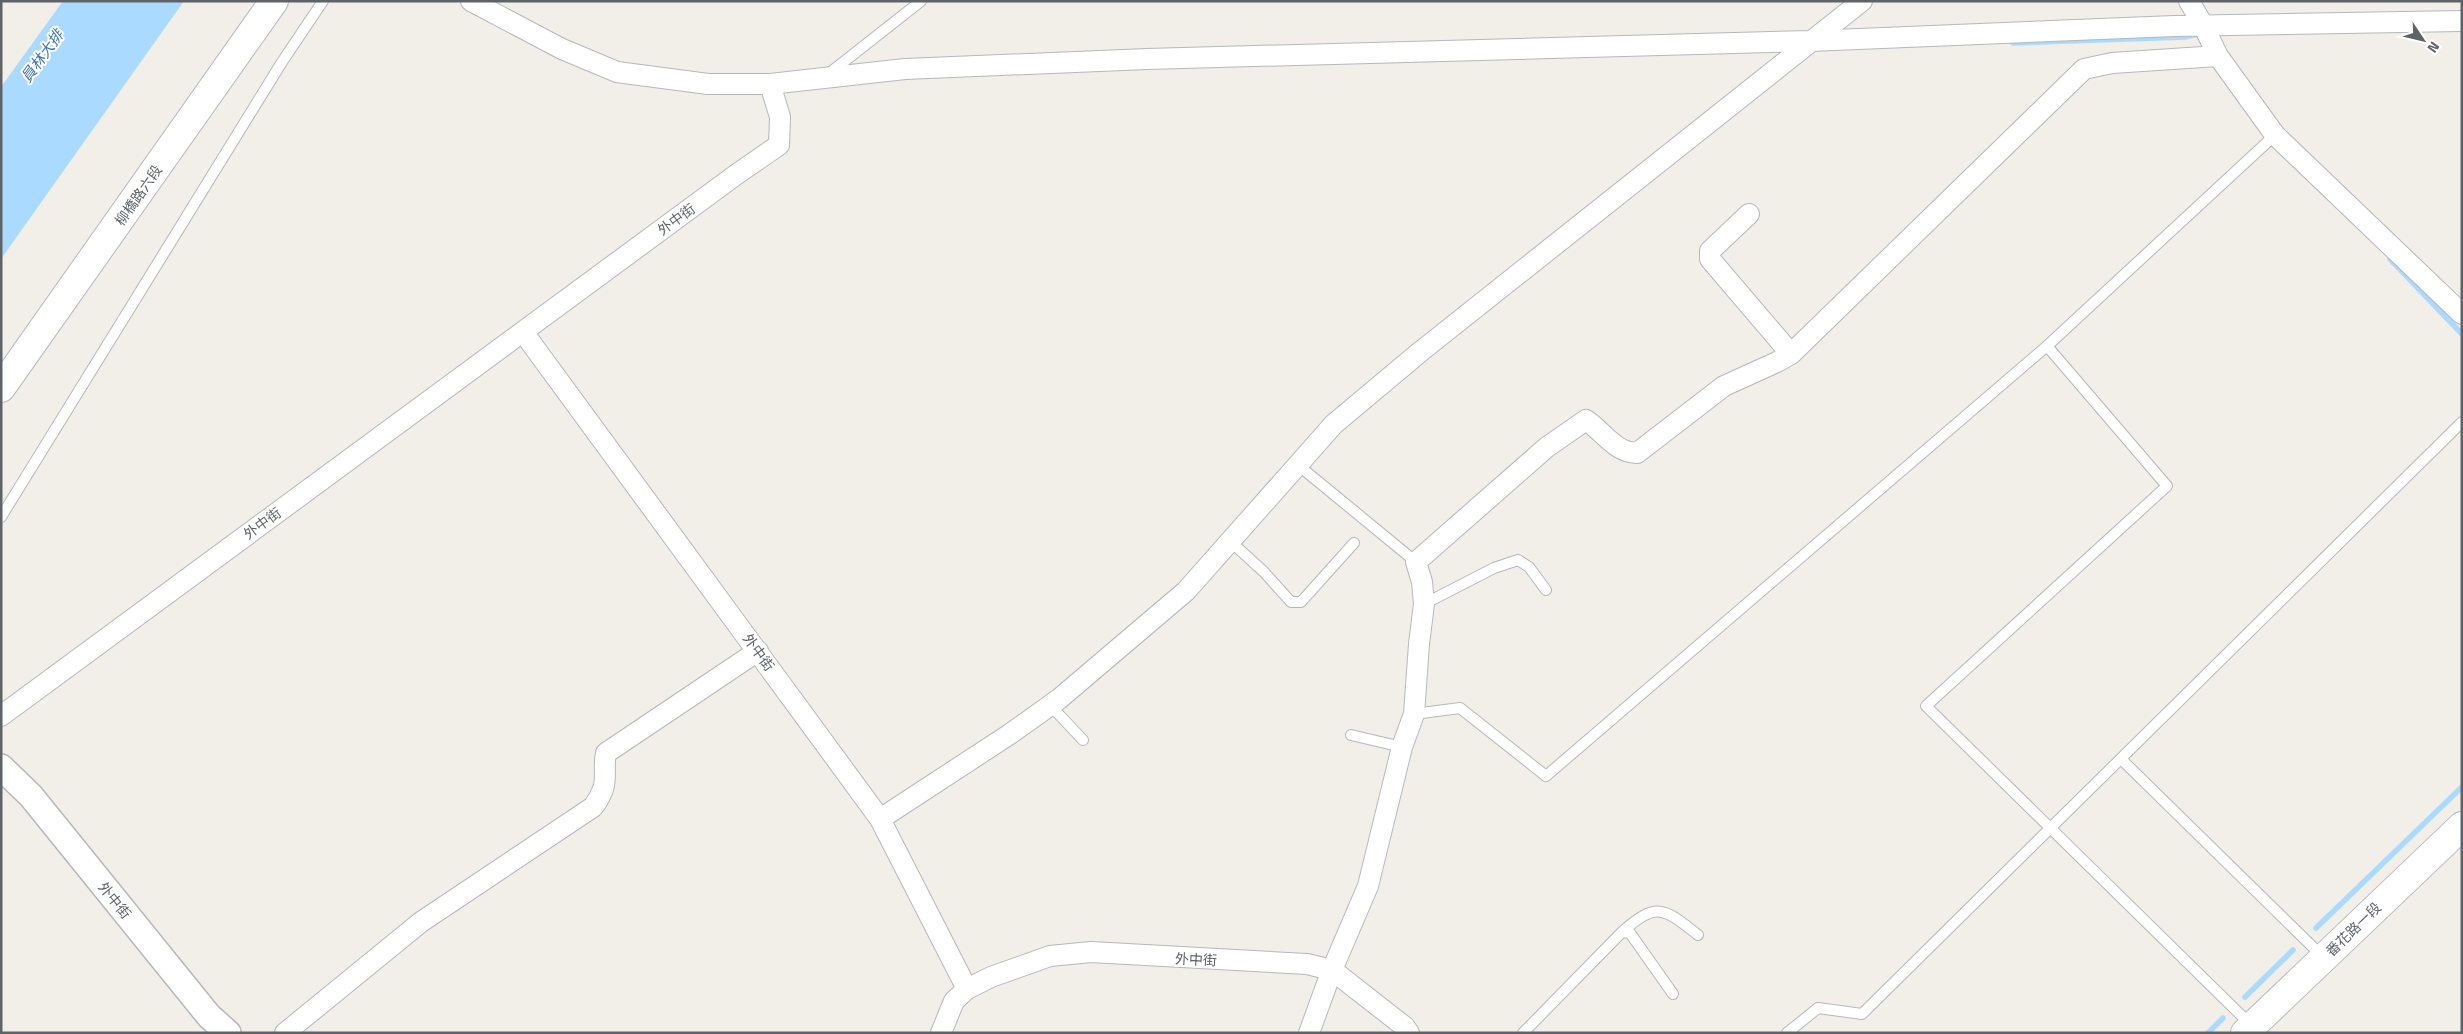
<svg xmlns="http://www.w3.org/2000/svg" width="2463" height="1034" viewBox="0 0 2463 1034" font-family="'Titillium Web','Noto Sans TC',sans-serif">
	<rect width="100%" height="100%" fill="#f1efe8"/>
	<path fill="#aadaff" d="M63,1H184L1,259V87Z"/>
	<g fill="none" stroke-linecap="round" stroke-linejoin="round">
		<path stroke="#aadaff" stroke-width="5.5" d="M2013,43L2185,37L2198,34
			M2390,259L2462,334
			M2316,928L2462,787
			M2245,997L2293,950
			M2208,1033L2223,1018"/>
		<defs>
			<path id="service" d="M827,75L921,1
				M2047,346L2167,486L1926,706L2251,1025
				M1298,465L1416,562
				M1,517L282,62L323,1
				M1229,540L1264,572L1291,602H1301L1354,543
				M1424,604L1494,568L1518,560L1529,567L1546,590
				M1050,705L1083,740
				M1414,714L1460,708L1546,776L2047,346L2275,135
				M1351,735L1402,747
				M2121,759L2323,957
				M1622,932C1657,901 1664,908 1698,935
				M1523,1033L1622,932L1630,933L1673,994
				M1787,1033L1818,1008L1862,1014L2462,422"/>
			<path id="minor" d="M471,1L562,49L617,72L708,84H770L905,69L1147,59L1810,41L2174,26L2462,21
				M2189,1L2203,25L2218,56L2275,135L2462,314
				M1749,214L1710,251V259L1791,354
				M523,332L880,819L967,989
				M1,716L737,174L779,145L780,117L770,84
				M880,819L1010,734L1059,699L1186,591L1334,424L1420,352L1862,1
				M285,1033L421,922L593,807C597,802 601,795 603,789C607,779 603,766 606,753L758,651
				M941,1033L954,1001L967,989L991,977L1050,956L1091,952L1307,964L1332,970L1405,1027L1409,1033
				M1309,1033L1332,970L1368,886L1402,747L1414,714L1419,644L1424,604L1422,582L1416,562L1547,447L1586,420C1604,432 1614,452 1637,453L1724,386L1777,362L1791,354L2084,69L2112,63L2218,56"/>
			<path id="tertiary" d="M1,767L31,796L209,1016L228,1033"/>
			<path id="secondary" d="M1,388L274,1
				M2245,1033L2462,826"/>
		</defs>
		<use href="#service" stroke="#b5b8bc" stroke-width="12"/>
		<use href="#minor" stroke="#b5b8bc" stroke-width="22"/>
		<use href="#tertiary" stroke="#b5b8bc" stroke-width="28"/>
		<use href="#secondary" stroke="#b6babf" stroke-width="30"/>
		<use href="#service" stroke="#fff" stroke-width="10"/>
		<use href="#minor" stroke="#fff" stroke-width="20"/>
		<use href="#tertiary" stroke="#fff" stroke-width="25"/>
		<use href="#secondary" stroke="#fff" stroke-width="28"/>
	</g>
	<g text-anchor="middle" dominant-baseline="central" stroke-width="4" stroke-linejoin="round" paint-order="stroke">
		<g font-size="14" fill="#5f6368" stroke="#fff">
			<text transform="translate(138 195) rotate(-55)">柳橋路六段</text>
			<text transform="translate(676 219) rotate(-36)">外中街</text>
			<text transform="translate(262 523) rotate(-36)">外中街</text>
			<text transform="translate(759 652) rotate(54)">外中街</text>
			<text transform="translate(115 900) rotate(51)">外中街</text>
			<text transform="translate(2353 929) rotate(-44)">番花路一段</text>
			<text transform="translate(1196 959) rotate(3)">外中街</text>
		</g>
		<g font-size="15" font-style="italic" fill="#4174aa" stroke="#fff">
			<text transform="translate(42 56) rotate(-54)">員林大排</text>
		</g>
	</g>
	<rect width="2463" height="1034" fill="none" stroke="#5f6368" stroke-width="5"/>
	<g transform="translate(2423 40) rotate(125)" stroke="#ffffff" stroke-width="4" paint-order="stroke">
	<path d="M0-4L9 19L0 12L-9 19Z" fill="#5f6368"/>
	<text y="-8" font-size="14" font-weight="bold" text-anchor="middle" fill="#5f6368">N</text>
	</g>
</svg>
